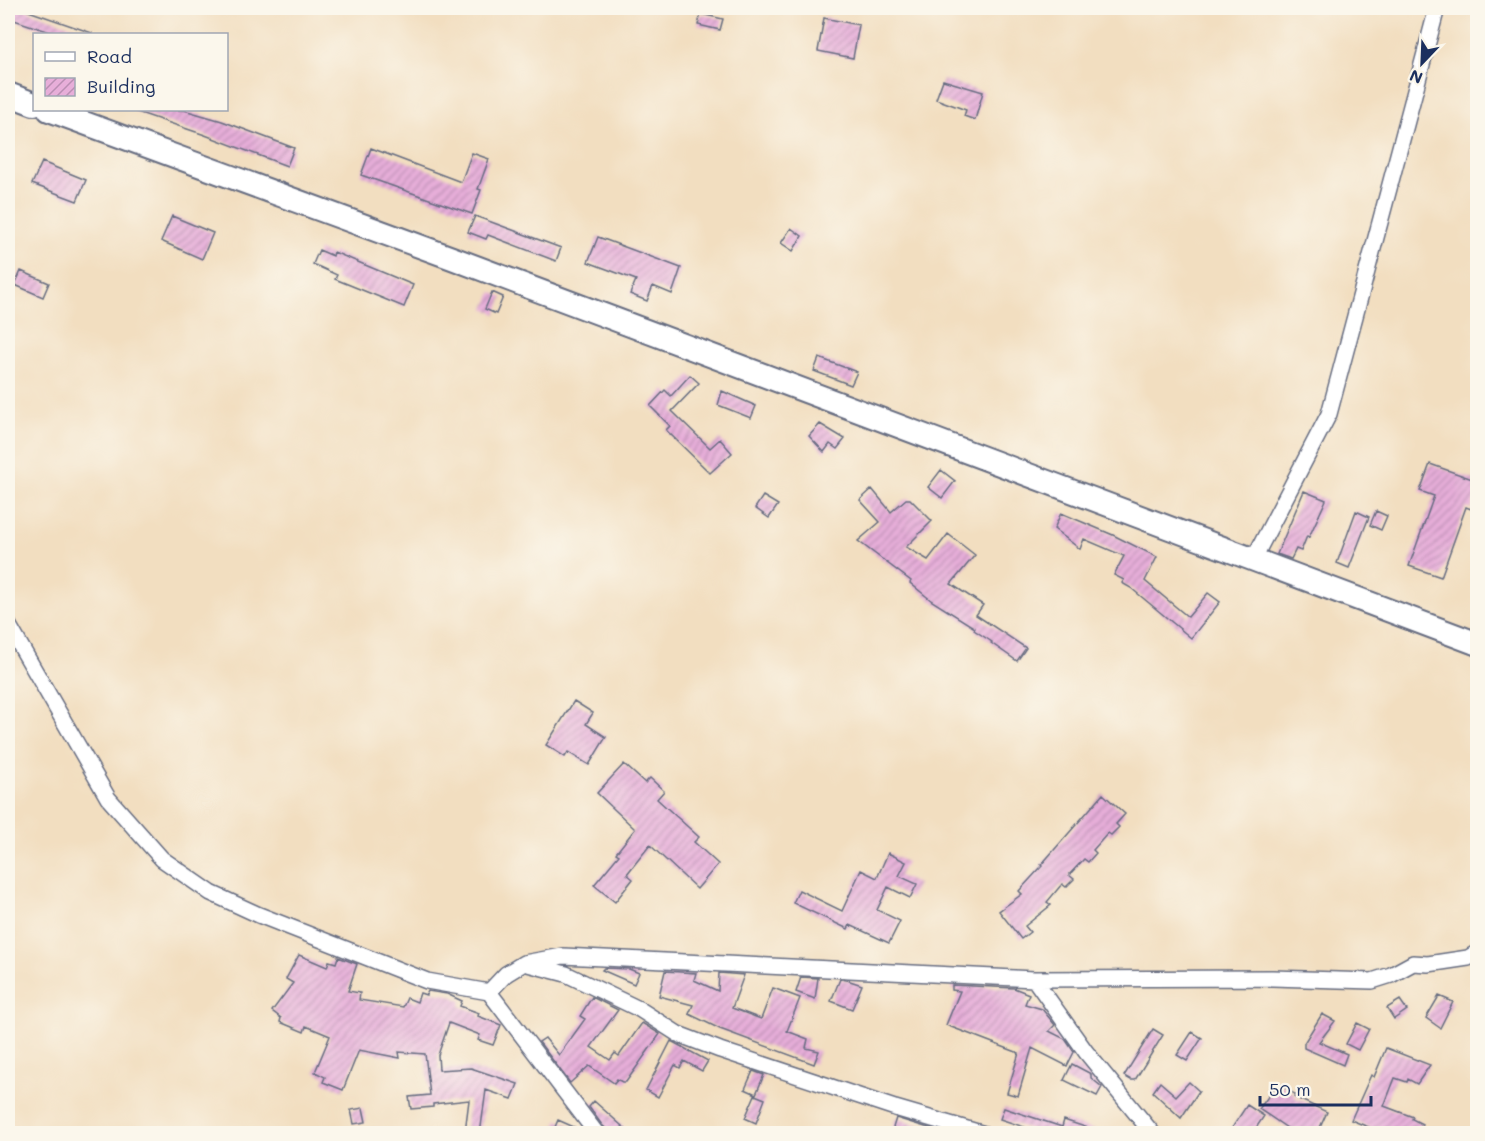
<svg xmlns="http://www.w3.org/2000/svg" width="1485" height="1141" viewBox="0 0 1485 1141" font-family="Mali,sans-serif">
	<defs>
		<pattern id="building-hatch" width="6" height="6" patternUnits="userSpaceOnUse" patternTransform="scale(1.5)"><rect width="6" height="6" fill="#e7aed9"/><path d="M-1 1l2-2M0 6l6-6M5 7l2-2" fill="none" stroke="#ba8eb3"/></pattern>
	</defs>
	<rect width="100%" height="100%" fill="#fbf7ec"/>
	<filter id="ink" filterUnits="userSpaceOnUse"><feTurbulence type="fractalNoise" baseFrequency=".0167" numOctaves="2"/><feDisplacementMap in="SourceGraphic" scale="12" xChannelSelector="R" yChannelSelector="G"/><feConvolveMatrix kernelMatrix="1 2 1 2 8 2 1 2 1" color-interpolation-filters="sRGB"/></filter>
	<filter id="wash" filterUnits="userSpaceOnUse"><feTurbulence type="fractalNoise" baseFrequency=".008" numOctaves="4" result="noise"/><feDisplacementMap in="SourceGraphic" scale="24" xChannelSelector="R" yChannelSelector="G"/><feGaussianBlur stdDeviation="1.35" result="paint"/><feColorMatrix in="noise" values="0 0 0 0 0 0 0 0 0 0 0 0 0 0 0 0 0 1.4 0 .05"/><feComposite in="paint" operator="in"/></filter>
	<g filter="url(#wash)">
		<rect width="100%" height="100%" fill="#f2dec0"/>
		<g id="blocks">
			<path fill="url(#building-hatch)" d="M8,8H20L92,33V34H56L8,18Z
				M701,14L723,19L720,30L698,25Z
				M824,18L859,25L853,58L818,51Z
				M943,80L983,92L975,120L964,116L966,110L936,99Z
				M134,110H184L222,121L294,148L287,166L205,135L134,111Z
				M371,148L461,182L472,153L489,159L478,189L481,190L472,214L361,175Z
				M42,162L86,180L77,201L32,184Z
				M172,216L213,233L202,259L161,241Z
				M475,216L561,248L556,261L488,235L486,239L468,232Z
				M791,228L802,236L793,251L781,243Z
				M598,237L681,268L672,294L653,286L647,301L630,294L636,280L588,262Z
				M319,250L333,256L334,252L413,285L404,307L335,279L337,275L313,264Z
				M21,271L49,283L43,297L15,285Z
				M492,292L503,297L496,314L485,309Z
				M819,358L857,372L851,385L814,371Z
				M690,375L699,383L672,411L710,448L720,439L732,453L710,473L666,430L670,426L650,406L665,390L671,396Z
				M722,391L756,406L751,418L718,405Z
				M820,424L845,439L837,449L830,444L824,452L809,436Z
				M1430,464L1478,481V491L1471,509L1466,507L1441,577L1409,566L1434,496L1420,491Z
				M941,470L955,481L942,498L928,487Z
				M872,489L891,512L906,499H910L932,521L906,547L928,560L948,534L975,555L951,584L983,605L976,615L1026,648L1017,661L991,643L992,642L974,630L975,628L932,601L910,583L911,581L858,541L880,522L860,500Z
				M1304,491L1326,500L1309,537L1307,536L1301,551L1296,549L1291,559L1277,554Z
				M763,496L778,505L769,518L755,508Z
				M1356,511L1369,517L1349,568L1337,563Z
				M1376,511L1387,516L1381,530L1370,525Z
				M1061,513L1113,535L1157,557L1145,581L1188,617L1208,593L1220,602L1191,638L1131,588L1122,583L1124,580L1114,575L1124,556L1084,539L1080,549L1054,529Z
				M574,701L593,713L586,724L606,737L589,765L568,752L565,757L546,745Z
				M624,764L645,783L650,778L664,791L657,799L699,837L694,842L718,864L697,889L650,845L627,874L633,879L615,902L594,885L619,855L616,853L635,829L597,793Z
				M1103,794L1125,814L1116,824L1119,827L1111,835L1108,833L1093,850L1096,853L1088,862L1084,859L1069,875L1074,879L1066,887L1062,884L1047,902L1051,905L1025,926L1030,932L1021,939L999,911L1022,894L1019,891L1042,866L1041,865Z
				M888,853L906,862L899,876L917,884L910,898L888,887L877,910L900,921L889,943L850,925L848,929L793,903L799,890L842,911L861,870L877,878Z
				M299,955L327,967L329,961L336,963L338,957L357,964L348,991L360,993L359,1000L403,1007L407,998L417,1002L420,993L426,995L428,991L447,994L462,1001L460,1006L479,1013L478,1016L501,1025L493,1045L478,1040L480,1035L449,1023L438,1055L439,1070L471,1068L518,1084L512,1099L486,1090L480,1134H477L465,1132L469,1100L433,1104V1107L411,1109L409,1097L430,1095L425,1054L399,1052L400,1058L359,1050L343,1090L323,1082L325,1077L315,1072L330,1036L306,1026L304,1032L280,1022L281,1018L272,1011L293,983L286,979Z
				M604,968L629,969L639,973L634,984L602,970Z
				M665,971L696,973L694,980L718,991L719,973L744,975L732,1008L761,1019L773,988L800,998L787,1031L808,1039L806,1048L819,1051L814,1064L720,1029L689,1014L693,1005L659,996Z
				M801,977L818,978L815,999L796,992Z
				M840,979L847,980L862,985L852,1009L831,1001Z
				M952,985L1014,988L1029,994L1025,1004L1042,1009L1055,1025L1049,1031L1065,1039L1074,1052L1067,1066L1032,1048L1018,1096L1007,1093L1019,1053L946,1025L960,991L952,990Z
				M1439,996L1453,1002L1440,1028L1426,1018Z
				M592,997L618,1010L591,1047L610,1060L615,1053L619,1056L642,1023L660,1034L626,1082H622L617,1079L614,1083L589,1066L570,1083L539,1042L545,1038L559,1055L585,1019L580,1016Z
				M1400,1000L1407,1010L1394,1019L1387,1008Z
				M1322,1014L1335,1021L1319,1042L1347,1054L1343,1065L1304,1048V1043Z
				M1357,1023L1369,1029L1358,1050L1346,1044Z
				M1153,1029L1163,1035L1135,1080H1131L1124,1076Z
				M1192,1032L1202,1038L1187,1061L1177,1055Z
				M671,1041L708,1061L702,1071L684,1061L680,1068L675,1065L658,1097L646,1090Z
				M1386,1048L1430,1065L1417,1084L1408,1079L1407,1082L1395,1078L1384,1106L1413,1117L1412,1119L1422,1124L1419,1134H1370L1371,1128L1351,1120L1371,1075L1374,1077Z
				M1072,1064L1091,1074V1078L1102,1087L1097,1096L1064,1080Z
				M753,1071L764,1075L756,1094L745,1089Z
				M1160,1082L1176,1096L1189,1082L1199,1091L1181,1118L1153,1092Z
				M1278,1083L1296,1095L1294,1097L1327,1112L1317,1134H1296L1259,1109Z
				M755,1095L765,1099L756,1123L745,1118Z
				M594,1101L631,1134H612L602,1125L589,1107Z
				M1247,1105L1264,1116L1252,1134H1228Z
				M363,1108L366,1122L354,1124L351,1110Z
				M1004,1108L1062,1127L1064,1120L1097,1131V1134H1045L1000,1119Z
				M896,1118L948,1134H891Z
				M558,1120L583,1131L584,1134H552Z"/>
		</g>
	</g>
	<g filter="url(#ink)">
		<use href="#blocks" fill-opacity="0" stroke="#666c80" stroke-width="1.5"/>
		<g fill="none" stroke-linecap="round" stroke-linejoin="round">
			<defs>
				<path id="street" d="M1253,560L1329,414L1437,8
					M8,624L108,798L162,859L211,893L259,915L427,981L489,992L597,1134
					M524,963L563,956L1034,979L1272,978L1372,981L1391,975L1413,963L1428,964L1468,958L1478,952
					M1034,979L1086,1052L1153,1134
					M489,992L506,974L524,963L566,974L639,1009L678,1034L720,1050L895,1108L984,1134"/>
				<path id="secondary" d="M8,94L34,104
					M49,110L452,258L1478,644"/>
			</defs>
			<use href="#street" stroke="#666c80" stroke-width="18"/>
			<use href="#secondary" stroke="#666c80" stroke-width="26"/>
			<use href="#street" stroke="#fff" stroke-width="15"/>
			<use href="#secondary" stroke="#fff" stroke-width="22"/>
		</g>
	</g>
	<rect width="1485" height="1141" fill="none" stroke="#fbf7ec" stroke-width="30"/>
	<rect x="33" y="33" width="195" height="78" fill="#fbf7ec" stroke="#a1a7b3" stroke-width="1.5"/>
	<rect x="45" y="52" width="30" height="9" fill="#ffffff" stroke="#a1a7b3" stroke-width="1.5"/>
	<text x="87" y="63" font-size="18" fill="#1b2f5e">Road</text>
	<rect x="45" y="78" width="30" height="18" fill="url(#building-hatch)" stroke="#a1a7b3" stroke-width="1.5"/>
	<text x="87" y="93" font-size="18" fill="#1b2f5e">Building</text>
	<g transform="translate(1422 63) rotate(203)" stroke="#fbf7ec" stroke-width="4.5" paint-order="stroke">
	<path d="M0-4.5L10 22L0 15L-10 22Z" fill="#1b2f5e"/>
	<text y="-9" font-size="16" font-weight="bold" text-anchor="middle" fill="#1b2f5e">N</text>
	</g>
	<path d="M1260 1096v9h111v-9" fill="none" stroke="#1b2f5e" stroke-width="3"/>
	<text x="1269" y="1096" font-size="18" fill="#1b2f5e" stroke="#fbf7ec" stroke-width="4.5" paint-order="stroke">50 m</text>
</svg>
